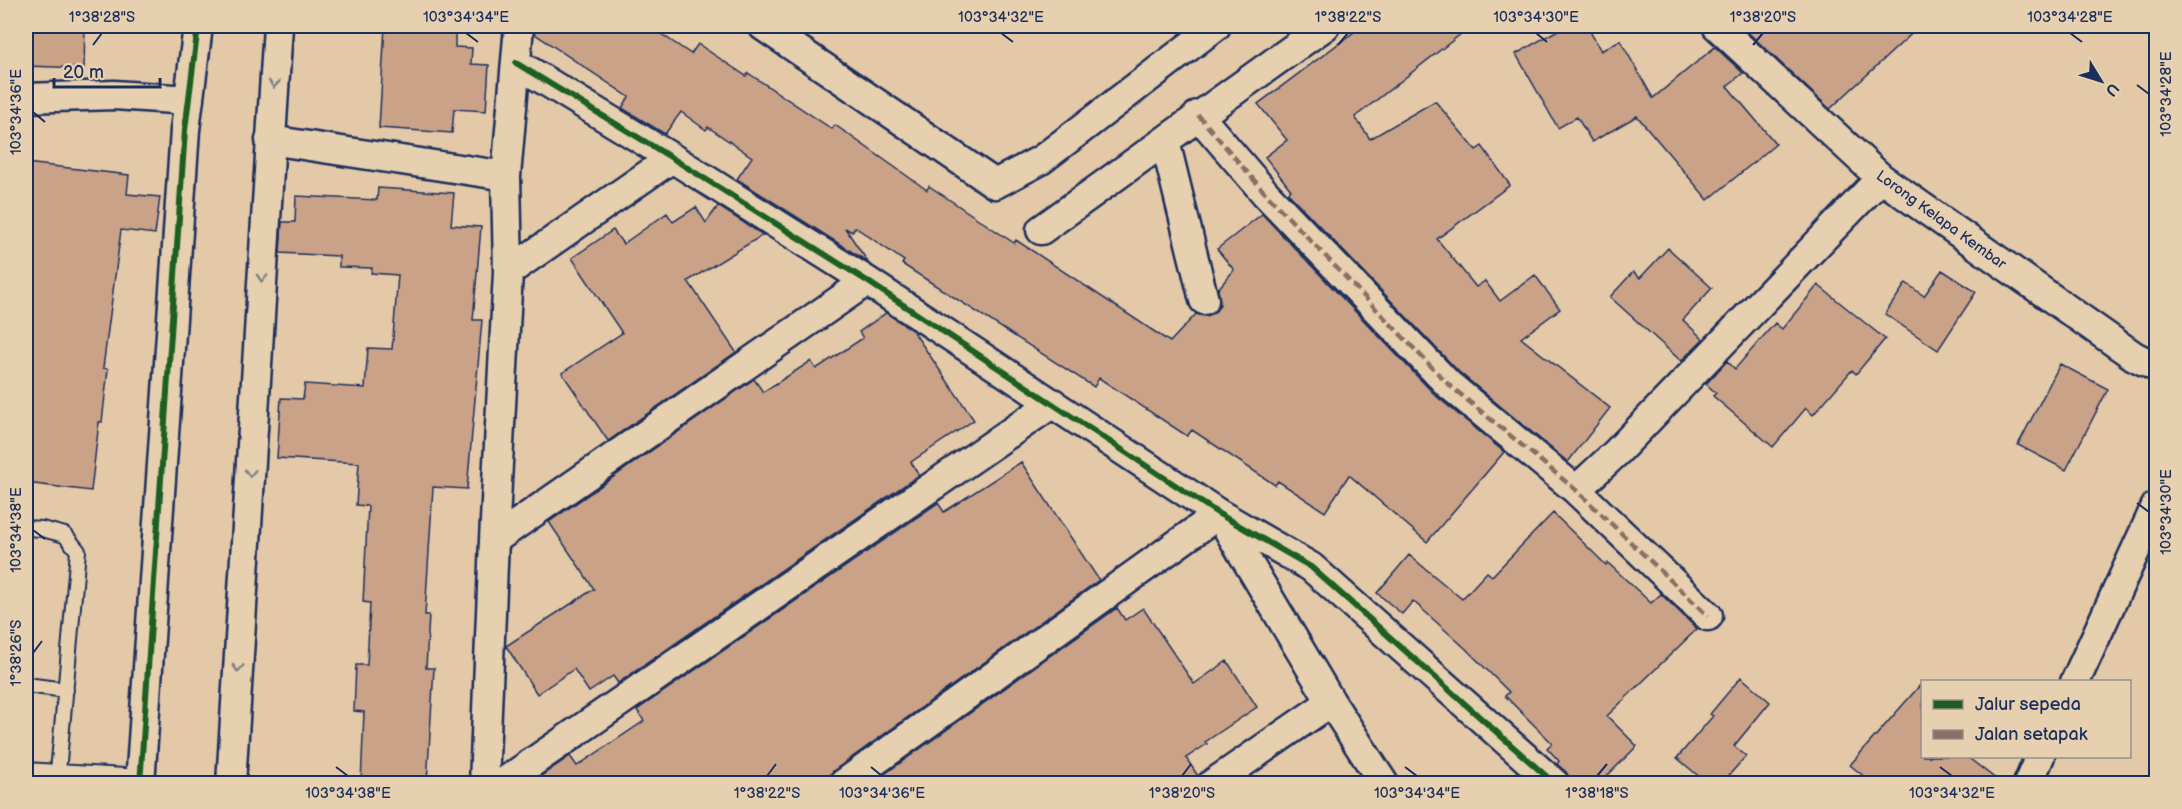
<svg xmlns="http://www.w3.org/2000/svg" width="2182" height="809" viewBox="0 0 2182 809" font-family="'Balsamiq Sans',sans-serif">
	<rect width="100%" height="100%" fill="#e4c9a8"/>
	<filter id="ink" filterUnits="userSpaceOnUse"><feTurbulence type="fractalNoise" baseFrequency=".0167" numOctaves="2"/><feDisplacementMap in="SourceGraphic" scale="12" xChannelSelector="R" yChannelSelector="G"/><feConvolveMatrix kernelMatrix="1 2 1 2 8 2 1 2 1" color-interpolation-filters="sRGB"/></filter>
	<g filter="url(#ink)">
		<path fill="#c9a288" stroke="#1b2f5e" stroke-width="1.5" d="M26,26H85L84,68L26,66Z
			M385,26H455V47L472,48L471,64L489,65L486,111L454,109L452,133L379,128Z
			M535,26H649L691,54L698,44L746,76L748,73L832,129L835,125L927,190L929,186L1014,243L1016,240L1170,342L1196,314L1207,316L1216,311L1220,304L1218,289L1234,270L1217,249L1262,214L1436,396L1504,452L1427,542L1349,475L1325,512L1278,481L1275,485L1192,430L1187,436L1099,378L1094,387L902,264L904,261L855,227L852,232L845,228L868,262L737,179L752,157L708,127L706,130L681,112L665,134L622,108L629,97L535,34Z
			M1362,26H1471L1355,117L1370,139L1435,101L1476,150L1482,146L1510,185L1437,239L1476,287L1485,281L1500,301L1535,275L1560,309L1521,338L1610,408L1568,462L1459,372L1288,193L1291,190L1265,157L1287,140L1258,104Z
			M1565,26H1587L1601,51L1620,40L1653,98L1715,47L1743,73L1727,86L1776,144L1708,200L1637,116L1592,142L1577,117L1558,128L1516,54Z
			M1741,26H1920L1830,109Z
			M26,163L129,175L127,194L160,197L155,234L121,230L103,368L108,369L102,422H99L91,491L26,483Z
			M378,188L454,193L451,225L481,227L473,320H482L467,489L433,487L425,615H429L426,668H434L427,783H361L364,712L354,711L356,665H367L370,603L363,602L368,506L356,505L359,463L277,458L281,398L303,399L305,384L365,388L368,348L392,349L398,275L371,273L372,268L339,267V256L280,253L282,222H295L296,196L377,200Z
			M718,206L763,235L688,281L736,352L608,441L562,373L622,333L572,258L613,230L623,244L667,213L673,222L696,207L706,223Z
			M1668,248L1712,288L1683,320L1703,339L1681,361L1610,297L1633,272L1640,278Z
			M1942,270L1976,292L1938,350L1885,314L1906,283L1924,296Z
			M1818,285L1885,339L1856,374L1852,370L1813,415L1806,408L1773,447L1713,396L1716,393L1706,384L1727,361L1735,369L1775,323L1782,329Z
			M886,313L913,331L974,420L911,462L919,475L618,683L613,676L589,692L574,669L537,694L506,646L594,589L549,522L754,379L763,392L811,361L816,369L863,338L859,332Z
			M2060,364L2108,389L2066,470L2018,445Z
			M1021,462L1099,580L833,771L828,777L827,783H531L570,756L577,766L644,721L637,710L938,503L944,512Z
			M1553,513L1606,565L1608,563L1651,603L1661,594L1697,629L1607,716L1637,746L1600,783H1571L1566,772L1557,764L1559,761L1547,748L1552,743L1505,696L1509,692L1465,648L1413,601L1402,614L1377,593L1409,555L1462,599L1487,572L1492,576Z
			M1117,608L1125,620L1143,608L1194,684L1227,661L1257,707L1205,742L1207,744L1186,758L1198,776L1196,783H872Z
			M1741,677L1770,702L1734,746L1746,756L1722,783H1707L1677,758L1713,716L1710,714Z
			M1923,682V756H1966L2001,783H1872L1850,765Z"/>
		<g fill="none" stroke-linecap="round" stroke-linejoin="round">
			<defs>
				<path id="service" d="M26,528L42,529L65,535L78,551L58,772L26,770
					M26,685L66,690
					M58,784V772L141,777"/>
				<path id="minor" d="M763,26L995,184L1041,160L1216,26
					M1717,26L1881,178L2134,356L2156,367
					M516,63L672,158L867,281L1219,514L1311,567L1555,784
					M26,98L114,95L189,100
					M1198,115L1266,194L1448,384L1576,490L1708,616
					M270,140L506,176
					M1165,141L1204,300
					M1041,230C1136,162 1230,93 1325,26
					M508,272L672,158
					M1576,490L1617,452L1881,178
					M494,540L867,281
					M2075,682L2156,506
					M140,784L185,130L198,26
					M231,784L278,26
					M484,784L494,540L508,272L506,176L519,26
					M501,784L1053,403
					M843,784L1219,514L1331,702L1384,784
					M1212,784L1331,702
					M2028,784L2040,756"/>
			</defs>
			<use href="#service" stroke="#1b2f5e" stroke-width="18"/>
			<use href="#minor" stroke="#1b2f5e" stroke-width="33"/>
			<use href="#service" stroke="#e6d0af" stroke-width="14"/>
			<use href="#minor" stroke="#e6d0af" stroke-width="28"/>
			<path stroke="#8d6e63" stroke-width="4.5" stroke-dasharray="9 4.5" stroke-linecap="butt" d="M1198,115L1266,194L1448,384L1576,490L1708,616"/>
			<defs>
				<path id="cycleway" d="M516,63L672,158L867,281L1219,514L1311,567L1555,784
					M140,784L185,130L198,26"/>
			</defs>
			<use href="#cycleway" stroke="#e6d0af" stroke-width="10"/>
			<use href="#cycleway" stroke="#1b5e20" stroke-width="6"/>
		</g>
		<defs><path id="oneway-chevron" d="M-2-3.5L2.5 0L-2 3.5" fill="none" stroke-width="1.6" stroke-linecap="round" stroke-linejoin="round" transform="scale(1.5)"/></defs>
		<g stroke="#808086">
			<use href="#oneway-chevron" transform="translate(274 84) rotate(94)"/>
			<use href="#oneway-chevron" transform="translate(262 278) rotate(93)"/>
			<use href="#oneway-chevron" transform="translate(250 473) rotate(93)"/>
			<use href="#oneway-chevron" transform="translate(238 668) rotate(93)"/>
		</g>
	</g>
	<path fill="none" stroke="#1b2f5e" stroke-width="2" d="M466,33L478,42M1001,33L1013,42M1536,33L1547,42M2070,33L2082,42M93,45L102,33M1338,45L1348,33M1753,45L1763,33M2137,85L2149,94M33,112L45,122M2137,503L2149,512M33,530L45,539M33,653L42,641M336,767L348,776M871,767L882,776M1405,767L1417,776M1940,767L1952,776M767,776L776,764M1182,776L1191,764M1597,776L1607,764"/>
	<g text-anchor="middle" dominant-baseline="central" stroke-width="6" stroke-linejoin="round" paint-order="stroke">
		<g font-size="15" fill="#1b2f5e" stroke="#e6d0af">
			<text transform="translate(1941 220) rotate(36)">Lorong Kelapa Kembar</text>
		</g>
	</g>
	<rect width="2182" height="809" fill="none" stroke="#e6d0af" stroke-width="66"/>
	<rect x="1921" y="680" width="210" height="78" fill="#e6d0af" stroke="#95908f" stroke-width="1.5"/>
	<rect x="1933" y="700" width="30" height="9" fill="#1b5e20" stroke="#95908f" stroke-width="1.5"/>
	<text x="1975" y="710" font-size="18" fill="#1b2f5e">Jalur sepeda</text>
	<rect x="1933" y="730" width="30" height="9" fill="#8d6e63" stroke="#95908f" stroke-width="1.5"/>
	<text x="1975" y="740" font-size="18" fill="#1b2f5e">Jalan setapak</text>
	<g transform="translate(2101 81) rotate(128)" stroke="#e6d0af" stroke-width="4.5" paint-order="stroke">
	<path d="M0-4.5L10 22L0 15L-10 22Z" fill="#1b2f5e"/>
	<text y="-9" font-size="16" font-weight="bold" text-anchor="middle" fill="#1b2f5e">U</text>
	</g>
	<path d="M54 78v9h106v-9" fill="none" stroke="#1b2f5e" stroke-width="3"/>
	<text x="63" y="78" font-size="18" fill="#1b2f5e" stroke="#e6d0af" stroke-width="4.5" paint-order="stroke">20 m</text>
	<rect x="33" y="33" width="2116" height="743" fill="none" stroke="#1b2f5e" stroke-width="2"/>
	<g font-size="15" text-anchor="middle" fill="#1b2f5e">
		<text x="102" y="22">1°38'28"S</text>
		<text x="466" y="22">103°34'34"E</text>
		<text x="1001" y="22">103°34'32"E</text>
		<text x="1348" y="22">1°38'22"S</text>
		<text x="1536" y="22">103°34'30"E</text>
		<text x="1763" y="22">1°38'20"S</text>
		<text x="2070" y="22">103°34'28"E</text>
		<text transform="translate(2166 94) rotate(-90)" y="5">103°34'28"E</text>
		<text transform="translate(16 112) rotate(-90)" y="5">103°34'36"E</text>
		<text transform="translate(2166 512) rotate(-90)" y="5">103°34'30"E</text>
		<text transform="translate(16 530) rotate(-90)" y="5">103°34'38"E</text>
		<text transform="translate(16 653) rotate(-90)" y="5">1°38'26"S</text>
		<text x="348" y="798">103°34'38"E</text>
		<text x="767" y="798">1°38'22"S</text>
		<text x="882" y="798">103°34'36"E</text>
		<text x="1182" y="798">1°38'20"S</text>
		<text x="1417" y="798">103°34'34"E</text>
		<text x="1597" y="798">1°38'18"S</text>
		<text x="1952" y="798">103°34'32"E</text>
	</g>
</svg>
